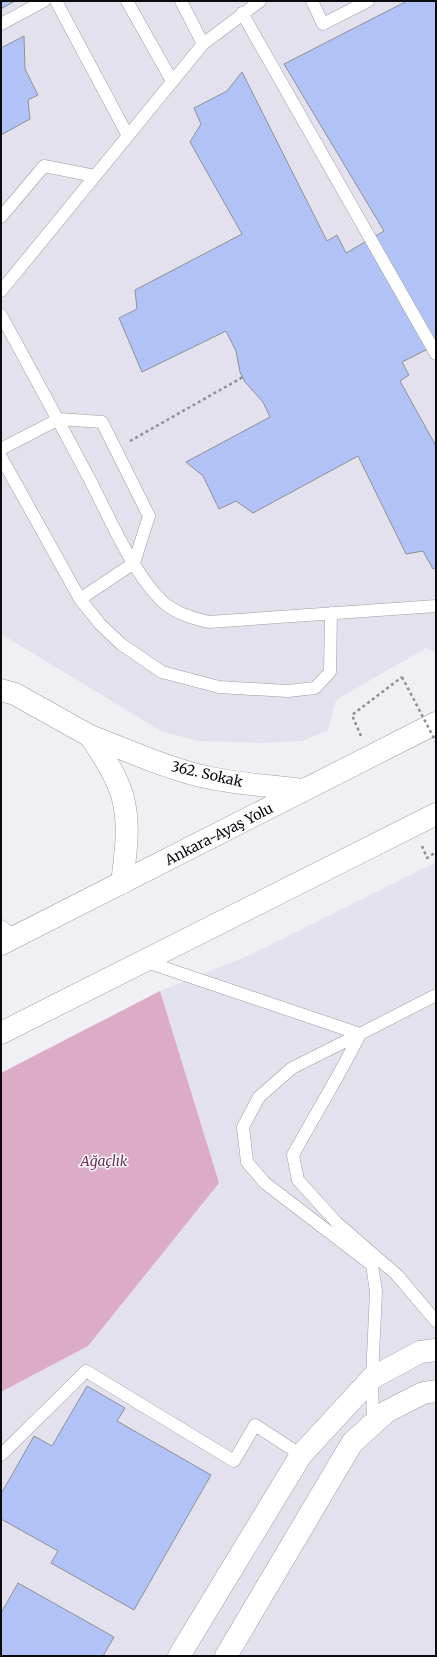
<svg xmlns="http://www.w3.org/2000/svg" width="437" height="1657" viewBox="0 0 437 1657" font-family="Merriweather,serif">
	<rect width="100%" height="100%" fill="#f0eff4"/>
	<path fill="#e4e1ee" d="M1,1H436V652L426,648L336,700L328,730L303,741L262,743L197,741L161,731L1,634Z
		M436,862V1656H1V1392L88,1346L218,1183L160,991L252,954Z"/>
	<path fill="#dcabc6" d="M160,991L219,1183L88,1346L1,1392V1073Z"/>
	<path fill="#b1c3f6" stroke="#8f9195" d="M1,1H15L1,9Z
		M407,1H436V345L402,362L409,375L400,381L436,446V568L433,569L423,551L406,554L358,456L253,513L236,501L219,509L203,476L186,462L270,417L263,402L245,382L240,372L236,351L226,331L142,372L119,318L137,309L135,290L242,234L190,142L201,124L194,108L227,91L242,72L327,241L337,235L346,253L384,231L284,64Z
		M24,36L25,69L38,95L28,100L30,119L1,135V48Z
		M87,1386L125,1408L117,1421L211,1475L134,1610L51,1563L58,1551L1,1519V1494L34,1436L52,1446Z
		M18,1583L114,1637L103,1656H1V1613Z"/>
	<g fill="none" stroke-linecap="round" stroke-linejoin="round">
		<defs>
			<path id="lane" d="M56,1L128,136
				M127,1L172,81
				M181,1L203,44
				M312,1L323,24L368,1
				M242,13L436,354
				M1,24L44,1
				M1,217L44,166L95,176
				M1,291L203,44L260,1
				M1,315C31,370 61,425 90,480C109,517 132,571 161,600C174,613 192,618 209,622L436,606
				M1,449L59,419L102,422L149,516L134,563L80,599L1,457
				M80,599L100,624L121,644L162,672L219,687L288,691L315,688L330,672L331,613
				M1,926L15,937
				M144,961L360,1034L436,995
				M360,1034L292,1068L259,1097L243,1127L247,1162L265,1183L372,1265L376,1291L372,1378L373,1424
				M360,1034C339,1076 315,1115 293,1155L298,1180L337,1223L397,1275L436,1321
				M1,1455L86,1371L234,1461L255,1425L301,1455"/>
			<path id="street" d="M1,690L15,694L90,736
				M122,883C126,850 132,815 118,784C111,767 101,752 90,736C120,747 149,761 180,770C219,783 263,785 304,790"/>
			<path id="secondary" d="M179,1656L301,1455L372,1378L420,1352L436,1350
				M226,1656L352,1443L386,1412L423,1393L436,1391"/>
			<path id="highway" d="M1,944L436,723
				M1,1033L436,814"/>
		</defs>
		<use href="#lane" stroke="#9f9ea3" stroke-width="13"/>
		<use href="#street" stroke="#9f9ea3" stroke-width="23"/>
		<use href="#secondary" stroke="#9f9ea3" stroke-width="23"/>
		<use href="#highway" stroke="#9f9ea3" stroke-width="23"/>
		<path stroke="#909093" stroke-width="2.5" stroke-dasharray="3 3" stroke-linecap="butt" d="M130,441L243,377
			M361,736L352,715L402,677
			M422,846L427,858L436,852"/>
		<use href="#lane" stroke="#fff" stroke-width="12"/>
		<use href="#street" stroke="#fff" stroke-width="22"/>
		<use href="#secondary" stroke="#fff" stroke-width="22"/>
		<use href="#highway" stroke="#fff" stroke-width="22"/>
		<path stroke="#909093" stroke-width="2.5" stroke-dasharray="3 3" stroke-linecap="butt" d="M402,677L436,742"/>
	</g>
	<g text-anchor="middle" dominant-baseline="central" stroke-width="3" stroke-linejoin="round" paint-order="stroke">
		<g font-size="14" fill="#0b0b0d" stroke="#fdfcff">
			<text transform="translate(207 774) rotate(13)">362. Sokak</text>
			<text transform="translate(219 834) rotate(-27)">Ankara-Ayaş Yolu</text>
		</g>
		<g font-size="14" font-style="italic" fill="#713058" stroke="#fdfcff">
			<text x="104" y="1161">Ağaçlık</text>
		</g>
	</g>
	<rect width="437" height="1657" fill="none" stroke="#0b0b0d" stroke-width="4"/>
</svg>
